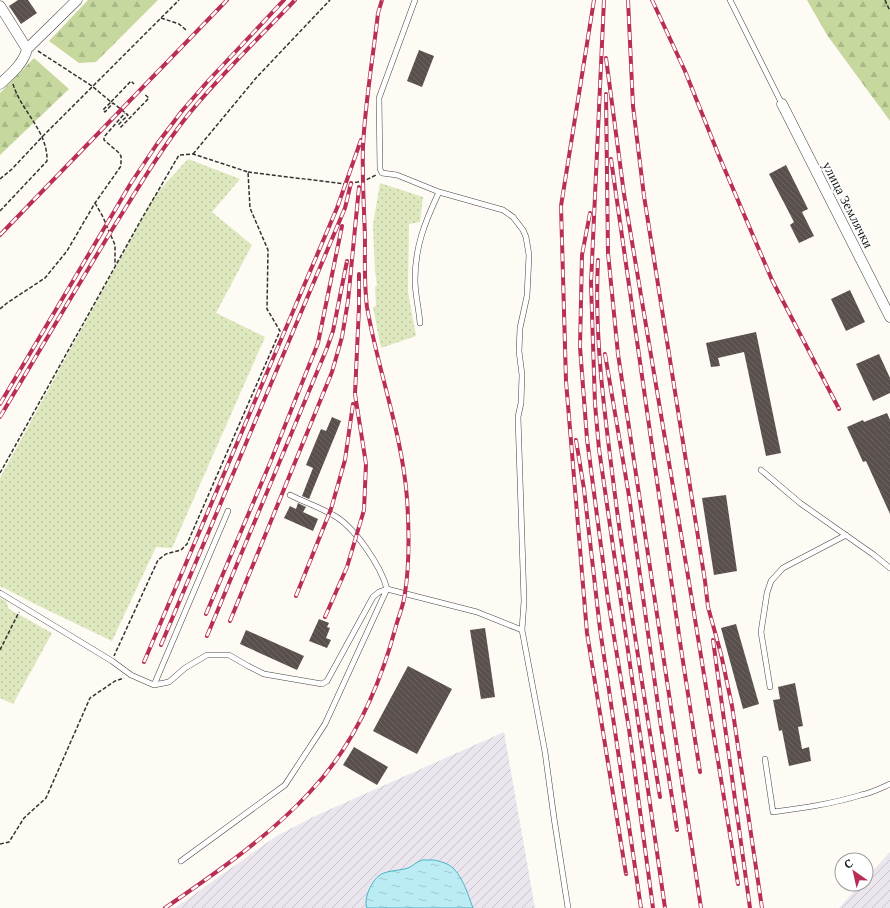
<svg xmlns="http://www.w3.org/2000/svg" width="890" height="908" viewBox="0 0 890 908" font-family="Lora,serif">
	<defs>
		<pattern id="industrial-furrows" width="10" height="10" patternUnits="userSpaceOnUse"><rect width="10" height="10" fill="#ebe6ee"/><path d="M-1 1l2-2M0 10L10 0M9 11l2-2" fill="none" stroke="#c8c4cb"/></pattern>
		<pattern id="grass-dots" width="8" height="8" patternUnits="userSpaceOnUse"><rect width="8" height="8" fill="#dee8be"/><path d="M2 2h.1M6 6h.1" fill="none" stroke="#bdc6a2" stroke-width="1.8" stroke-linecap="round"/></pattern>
		<pattern id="forest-firs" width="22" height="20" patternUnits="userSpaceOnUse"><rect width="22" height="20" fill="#c6d89e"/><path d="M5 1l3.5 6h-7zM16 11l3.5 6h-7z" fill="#a9b887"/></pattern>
		<pattern id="water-ripples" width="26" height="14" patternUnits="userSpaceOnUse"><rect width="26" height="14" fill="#bbecf3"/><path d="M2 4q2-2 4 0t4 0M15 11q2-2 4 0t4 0" fill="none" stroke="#a0c9cf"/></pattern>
		<pattern id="building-back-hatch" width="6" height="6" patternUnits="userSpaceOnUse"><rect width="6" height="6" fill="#594f4d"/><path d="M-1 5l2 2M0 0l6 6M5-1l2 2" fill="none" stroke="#6c6462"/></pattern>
	</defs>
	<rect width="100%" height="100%" fill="#fefaf4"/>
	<path fill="url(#industrial-furrows)" d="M504,732L535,908H175L275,837L315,816Z
		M890,852V908H839L861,884H866V878Z"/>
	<path fill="url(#grass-dots)" d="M188,159L240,179L212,212L252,245L216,313L265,337L172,548L156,547L112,641L37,605L0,586V478L155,195Z
		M380,183L423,197L420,222L409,224L408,292L416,336L381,348L373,307L376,306L375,287L377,285L375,271L373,225Z
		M0,598L6,601L9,609L52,633L13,704L0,698Z"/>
	<path fill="url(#forest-firs)" d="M88,0H158L96,62L79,63L49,41Z
		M807,0H890V121L827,35Z
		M34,58L69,89L0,155V93Z"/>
	<path fill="url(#water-ripples)" stroke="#46b2c7" d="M434,860C438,861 443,862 447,864C461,870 468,895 473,908H367C363,899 372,880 380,875C388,870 399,871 408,868C413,866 416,862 422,860C426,860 430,860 434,860Z"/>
	<path fill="url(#building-back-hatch)" d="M18,0H28L37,13L21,24L9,6Z
		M419,50L434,56L422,87L407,81Z
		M786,165L808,209L802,212L814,236L799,243L790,225L794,222L769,174Z
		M850,290L865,322L846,331L831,299Z
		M756,332L781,453L766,456L744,352L718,358L720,366L711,367L706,343Z
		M879,354L890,378V393L873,401L856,364Z
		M887,413L890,420V514L866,461L863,462L847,427L863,420L864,422Z
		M332,417L341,421L309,499L302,496L313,468L306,465L321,429L326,431Z
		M726,495L737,571L714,575L702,498Z
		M298,503L306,507L303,512L318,519L313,531L284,518L290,506L296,509Z
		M319,619L329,623L327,627L330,628L326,638L331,640L327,648L309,641Z
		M736,624L759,704L743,709L721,628Z
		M485,628L495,697L481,699L470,630Z
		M246,630L304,656L297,670L240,644Z
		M408,666L452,689L417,754L373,731Z
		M795,683L803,726L798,727L802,749L809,747L811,761L789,766L782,730L779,731L773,700L780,699L778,687Z
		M354,747L388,767L377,785L343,765Z"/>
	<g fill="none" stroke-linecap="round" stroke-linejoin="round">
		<defs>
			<path id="service" d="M415,0L379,98L380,169L382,173L397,175L439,192L503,210L513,217L523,230L526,237L529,255L527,296L520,328L519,351L522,375L521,403L518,417L524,601L522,630L545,752L554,818L568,908
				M730,0L782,104
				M420,323C419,309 415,294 415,280C415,246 425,222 439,192
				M761,470L800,503L874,555L890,568
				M0,593L112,661L131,675L154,685L169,682L185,668L207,655H229L248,666L264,674L322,684L327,681L373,597L379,592L387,589L477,612L522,630
				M154,685L228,511
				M770,687L761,632L767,593L771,581L783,568L846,535
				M765,759L773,812C803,808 832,804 861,795C871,793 881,788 890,784
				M181,861L285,785L325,724L387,589C381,566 354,526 333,515C319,507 304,502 290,495"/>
			<path id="minor" d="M0,6L27,49
				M0,84C10,75 24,63 27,49L77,0
				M782,104L890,317"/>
		</defs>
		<use href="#service" stroke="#434343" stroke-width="6"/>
		<use href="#minor" stroke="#434343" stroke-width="11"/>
		<path stroke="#323232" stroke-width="1.5" stroke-dasharray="4 2" stroke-linecap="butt" d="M885,0L890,11
			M161,18L179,24L186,30
			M38,51L92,86L111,102L103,110L105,112L113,103L128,115L119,124L121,127L149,98L144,94
			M111,102L131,81L134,84
			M193,154L256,78L330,0
			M248,172L345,184L364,181L376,175
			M0,179L12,169L43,136L179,0
			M95,203L103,217L115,245V265
			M0,211L47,161C48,131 21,111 13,84
			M0,309L7,303L45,278L67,251L95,203L121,166V156L118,152L104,140V137L125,113
			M0,473L141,220L179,155L193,154L248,172L250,208L268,250L267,309L280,331L187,544L181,550L166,554L158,560L114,656
			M0,650L19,612
			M0,844L9,842L24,818L46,798L90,698L115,681L124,678"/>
		<use href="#service" stroke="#fff" stroke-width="5"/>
		<use href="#minor" stroke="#fff" stroke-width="10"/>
		<defs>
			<path id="rail" d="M594,0L561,206L566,381L587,633L626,874
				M604,0L591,283L595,404L599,449L665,908
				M628,0L633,106L644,196L705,581L708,607L721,654L732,706L762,908
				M652,0L685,71L719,156L772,280L839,409
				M606,58L624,194L687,570L738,884
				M606,94L608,253L618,354L701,908
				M611,159L680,642L700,772
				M590,213L582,255L580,347L587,439L608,600L629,729L653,908
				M0,235L227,0
				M598,260C594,339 605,417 615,495C628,596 644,696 660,797
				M605,354L629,496L661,727L677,830
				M0,404L131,183L157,144L182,111L208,81L284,0
				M0,417C36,356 73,294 110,233C135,193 159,152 188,115C221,74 259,38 295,0
				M576,440L584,489L600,629L641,908
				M296,596L331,509L345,460L353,404
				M206,614L270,463L318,343L342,226
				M325,617L347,567L364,510L366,464L355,394L359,307V274
				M230,621L332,372L342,337L348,301L359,187
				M207,636L327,348L333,331L347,261
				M713,640L750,908
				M161,645L345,208L351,183
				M144,662L337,208L361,140
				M165,908C217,872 266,839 309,793C353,747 380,686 396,626C399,615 404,604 405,593C410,562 409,529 407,498C402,433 378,371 367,307C364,284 365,261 365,237C364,208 362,177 363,147C365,103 373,58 378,13L382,0"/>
		</defs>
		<use href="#rail" stroke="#ba2e56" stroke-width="4"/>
		<use href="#rail" stroke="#fff" stroke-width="2.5" stroke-dasharray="8" stroke-linecap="butt"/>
	</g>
	<g text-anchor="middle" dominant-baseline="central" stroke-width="4" stroke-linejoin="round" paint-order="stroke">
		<g font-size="12" fill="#101010" stroke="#fff">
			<text transform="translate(848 205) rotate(63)">улица Землячки</text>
		</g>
	</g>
	<g transform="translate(854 872) rotate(326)"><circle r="19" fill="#ffffff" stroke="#9f9f9f"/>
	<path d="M0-3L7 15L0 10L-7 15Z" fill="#ba2e56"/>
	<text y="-6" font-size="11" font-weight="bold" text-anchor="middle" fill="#101010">С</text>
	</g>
</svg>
